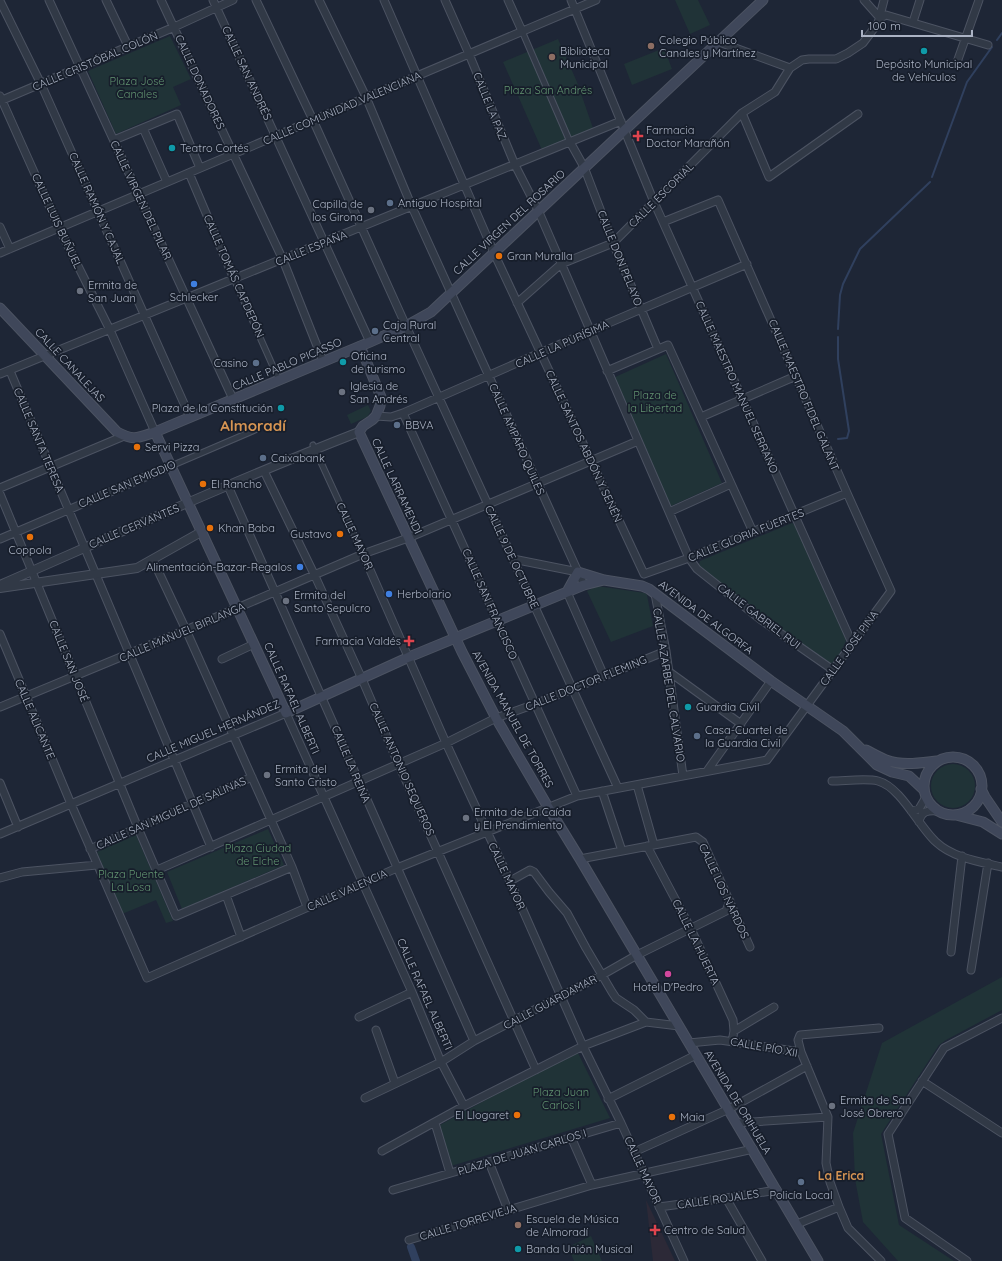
<svg xmlns="http://www.w3.org/2000/svg" width="1002" height="1261" viewBox="0 0 1002 1261" font-family="Quicksand,sans-serif">
	<rect width="100%" height="100%" fill="#1e2636"/>
	<path fill="#2c2937" d="M646,1200L657,1223L675,1261H653Z"/>
	<path fill="#203337" d="M675,0H698L710,25L690,34Z
		M170,36L191,79L173,87L181,105L116,134L88,71Z
		M558,39L577,82L594,131L542,150L503,62Z
		M664,48L672,69L632,85L624,64Z
		M666,354L722,483L671,506L613,378Z
		M368,405L371,411L367,417L351,424L347,415Z
		M792,523L795,525L846,639C846,644 837,659 832,663C830,664 828,663 826,662L701,569L699,565L700,561Z
		M597,586L645,593L647,595L653,626L611,642L587,591Z
		M931 786a22 22 0 1 1 44 0a22 22 0 1 1-44 0Z
		M268,829L284,865L182,909L167,872Z
		M136,835L173,921L166,923L156,900L122,914L97,852Z
		M1002,977V1010L946,1040L939,1045L881,1134L899,1225L954,1261H898L863,1222L855,1179L853,1133L882,1043Z
		M578,1053L610,1118L451,1166L440,1125L504,1090Z
		M591,1236L602,1261H574L568,1247Z"/>
	<g fill="none" stroke-linecap="round" stroke-linejoin="round">
		<path stroke="#30405e" stroke-width="2" d="M997,40L1002,33
			M932,177L967,82L992,47
			M838,329L840,295L843,284L860,249L930,182
			M838,439L847,438L849,431L838,359V337"/>
		<path stroke="#30405e" stroke-width="8" d="M411,1247L416,1261"/>
		<defs>
			<path id="pedestrian" d="M522,31L570,142
				M234,279L279,380
				M313,445L363,554
				M171,466L255,430"/>
			<path id="minor" d="M49,0L233,399
				M106,0L128,46
				M161,0L283,260L323,361
				M213,0L370,342
				M256,0L313,120L406,326L618,788
				M319,0L366,97L412,207L584,585
				M384,0L494,253L644,574
				M445,0L469,54L515,165L538,210L689,558L697,569L760,619L833,670
				M508,0L522,31
				M571,0L654,202L852,643
				M864,0L880,18
				M0,1L41,84L190,417
				M880,18L886,15L988,45
				M913,22L920,0
				M719,42L790,68
				M956,65L979,0
				M0,96L59,228L110,330L155,432
				M0,101L172,28L233,0
				M742,113L769,177L858,114
				M143,128L167,182
				M114,140L177,114L200,168
				M570,142L584,167L613,243L658,349
				M189,173L234,279
				M0,227L10,249
				M0,253L596,0
				M517,303L561,264L613,243L742,113L775,92L790,68L802,60L809,59H836L848,53L863,43L878,23L884,0
				M10,371L211,847
				M607,371L668,345L753,532
				M0,374L621,121
				M403,413L577,796
				M376,416L391,417L403,413L590,331L747,264
				M701,417L796,376
				M264,471L315,576L362,679L398,763L536,1070
				M228,486L474,1041
				M0,488L124,436
				M0,494L138,828L176,916L292,867
				M669,512L731,484
				M0,539L171,466
				M363,554L446,743L510,881L583,1046L621,1123L684,1261
				M513,559L578,572
				M153,560L186,630L292,867L307,907
				M644,574L689,558L847,493
				M567,592L604,676
				M655,594L666,651L683,776
				M0,634L71,804L147,978L397,868L577,796L767,760L891,591L847,493L718,200L663,222
				M222,659L254,644
				M668,671L741,724
				M0,707L186,630L363,554L408,538L638,441
				M707,771L771,681
				M832,781C844,781 867,778 878,781C901,787 919,827 936,842C953,858 981,862 1002,867
				M0,783L18,827
				M637,785L654,845
				M602,791L622,851
				M911,811L919,809L926,797
				M919,822C921,811 928,810 938,811
				M0,834L286,713L412,992L441,1062L464,1106
				M647,846L691,929L733,1020L734,1031L732,1042
				M90,849L252,777
				M580,859L696,837L703,842L750,947
				M157,870L446,743L496,718L535,704L666,651
				M0,878L22,872L97,865
				M510,881L530,870L534,872L549,892L567,913L586,948L612,992L616,998L634,1010L646,1022
				M226,895L241,937
				M951,952L962,856
				M971,970L988,863
				M359,1017L412,992
				M376,1030L395,1083
				M734,1031L774,1007
				M689,1043L720,1040L801,1052L828,1117L826,1163L830,1182L839,1207L848,1228L881,1261
				M801,1052L798,1040L800,1035L879,1028
				M922,1081L1002,1133
				M365,1098L441,1062L474,1041L602,975L637,955L726,911L730,901
				M608,1099L696,1055
				M435,1123L450,1173
				M737,1123L828,1117
				M571,1137L592,1185
				M382,1151L464,1106L583,1046L646,1022L679,1026
				M634,1152L729,1109L807,1066
				M489,1162L508,1210
				M393,1190L621,1123
				M726,1198L762,1261
				M659,1207L726,1198L777,1190
				M797,1224L839,1207
				M409,1240L592,1185L753,1149
				M967,1261L905,1218L888,1134L944,1048L1002,1018"/>
			<path id="tertiary" d="M0,585C119,533 238,479 359,432
				M0,588L137,568L201,532"/>
			<path id="secondary" d="M0,308L117,432C134,441 137,438 155,432L370,342L406,326L431,312L763,0
				M360,346L381,397L380,406L376,416L372,420L363,426L359,432L462,652L496,718L548,807L580,859L818,1261
				M155,432L286,713L409,657L584,585L604,580
				M567,592L578,572L604,580L642,586L649,589L771,681L843,731L877,765L892,772L909,776L924,790
				M866,750C872,753 879,757 886,760C903,766 919,763 937,761
				M924 786a29 29 0 1 1 58 0a29 29 0 1 1-58 0Z
				M981,789L985,797L1002,822
				M956,815L983,822L1002,834"/>
		</defs>
		<use href="#pedestrian" stroke="#4c5362" stroke-width="7"/>
		<use href="#minor" stroke="#4c5362" stroke-width="9"/>
		<use href="#tertiary" stroke="#4c5362" stroke-width="10"/>
		<use href="#secondary" stroke="#4c5362" stroke-width="11"/>
		<use href="#pedestrian" stroke="#313946" stroke-width="5"/>
		<use href="#minor" stroke="#313946" stroke-width="7"/>
		<use href="#tertiary" stroke="#313946" stroke-width="8"/>
		<use href="#secondary" stroke="#3f475a" stroke-width="9"/>
	</g>
	<g fill="#8d6e63" stroke="#171e2b" stroke-width="1.5">
		<circle cx="651" cy="46" r="4"/>
		<circle cx="552" cy="57" r="4"/>
		<circle cx="518" cy="1225" r="4"/>
	</g>
	<g fill="#0f9aa8" stroke="#171e2b" stroke-width="1.5">
		<circle cx="924" cy="51" r="4"/>
		<circle cx="172" cy="148" r="4"/>
		<circle cx="343" cy="362" r="4"/>
		<circle cx="281" cy="408" r="4"/>
		<circle cx="688" cy="707" r="4"/>
		<circle cx="518" cy="1249" r="4"/>
	</g>
	<g fill="#e0444e" stroke="#171e2b" stroke-width="1.5">
		<path d="M636 130h4v4h4v4h-4v4h-4v-4h-4v-4h4z"/>
		<path d="M407 635h4v4h4v4h-4v4h-4v-4h-4v-4h4z"/>
		<path d="M653 1224h4v4h4v4h-4v4h-4v-4h-4v-4h4z"/>
	</g>
	<g fill="#5c6f8a" stroke="#171e2b" stroke-width="1.5">
		<circle cx="390" cy="203" r="4"/>
		<circle cx="375" cy="331" r="4"/>
		<circle cx="256" cy="363" r="4"/>
		<circle cx="397" cy="425" r="4"/>
		<circle cx="263" cy="458" r="4"/>
		<circle cx="697" cy="736" r="4"/>
		<circle cx="801" cy="1182" r="4"/>
	</g>
	<g fill="#6b7280" stroke="#171e2b" stroke-width="1.5">
		<circle cx="371" cy="210" r="4"/>
		<circle cx="80" cy="291" r="4"/>
		<circle cx="342" cy="392" r="4"/>
		<circle cx="286" cy="601" r="4"/>
		<circle cx="267" cy="775" r="4"/>
		<circle cx="466" cy="818" r="4"/>
		<circle cx="832" cy="1106" r="4"/>
	</g>
	<g fill="#e8710a" stroke="#171e2b" stroke-width="1.5">
		<circle cx="499" cy="256" r="4"/>
		<circle cx="137" cy="447" r="4"/>
		<circle cx="203" cy="484" r="4"/>
		<circle cx="210" cy="528" r="4"/>
		<circle cx="340" cy="534" r="4"/>
		<circle cx="30" cy="537" r="4"/>
		<circle cx="517" cy="1115" r="4"/>
		<circle cx="672" cy="1117" r="4"/>
	</g>
	<g fill="#3f7fe0" stroke="#171e2b" stroke-width="1.5">
		<circle cx="194" cy="284" r="4"/>
		<circle cx="300" cy="567" r="4"/>
		<circle cx="389" cy="594" r="4"/>
	</g>
	<circle fill="#d1479c" stroke="#171e2b" stroke-width="1.5" cx="668" cy="974" r="4"/>
	<g text-anchor="middle" dominant-baseline="central" stroke-width="3.5" stroke-linejoin="round" paint-order="stroke">
		<g font-size="11" fill="#abb3c4" stroke="#171e2b" text-anchor="start">
			<text x="659" y="40">Colegio Público<tspan x="659" dy="13">Canales y Martínez</tspan></text>
			<text x="560" y="51">Biblioteca<tspan x="560" dy="13">Municipal</tspan></text>
			<text x="924" y="64" text-anchor="middle">Depósito Municipal<tspan x="924" dy="13">de Vehículos</tspan></text>
			<text x="646" y="130">Farmacia<tspan x="646" dy="13">Doctor Marañón</tspan></text>
			<text x="180" y="148">Teatro Cortés</text>
			<text x="398" y="203">Antiguo Hospital</text>
			<text x="363" y="204" text-anchor="end">Capilla de<tspan x="363" dy="13">los Girona</tspan></text>
			<text x="507" y="256">Gran Muralla</text>
			<text x="88" y="285">Ermita de<tspan x="88" dy="13">San Juan</tspan></text>
			<text x="194" y="297" text-anchor="middle">Schlecker</text>
			<text x="383" y="325">Caja Rural<tspan x="383" dy="13">Central</tspan></text>
			<text x="351" y="356">Oficina<tspan x="351" dy="13">de turismo</tspan></text>
			<text x="248" y="363" text-anchor="end">Casino</text>
			<text x="350" y="386">Iglesia de<tspan x="350" dy="13">San Andrés</tspan></text>
			<text x="273" y="408" text-anchor="end">Plaza de la Constitución</text>
			<text x="405" y="425">BBVA</text>
			<text x="145" y="447">Servi Pizza</text>
			<text x="271" y="458">Caixabank</text>
			<text x="211" y="484">El Rancho</text>
			<text x="218" y="528">Khan Baba</text>
			<text x="332" y="534" text-anchor="end">Gustavo</text>
			<text x="30" y="550" text-anchor="middle">Coppola</text>
			<text x="292" y="567" text-anchor="end">Alimentación-Bazar-Regalos</text>
			<text x="397" y="594">Herbolario</text>
			<text x="294" y="595">Ermita del<tspan x="294" dy="13">Santo Sepulcro</tspan></text>
			<text x="401" y="641" text-anchor="end">Farmacia Valdés</text>
			<text x="696" y="707">Guardia Civil</text>
			<text x="705" y="730">Casa-Cuartel de<tspan x="705" dy="13">la Guardia Civil</tspan></text>
			<text x="275" y="769">Ermita del<tspan x="275" dy="13">Santo Cristo</tspan></text>
			<text x="474" y="812">Ermita de La Caída<tspan x="474" dy="13">y El Prendimiento</tspan></text>
			<text x="668" y="987" text-anchor="middle">Hotel D'Pedro</text>
			<text x="840" y="1100">Ermita de San<tspan x="840" dy="13">José Obrero</tspan></text>
			<text x="509" y="1115" text-anchor="end">El Llogaret</text>
			<text x="680" y="1117">Maia</text>
			<text x="801" y="1195" text-anchor="middle">Policía Local</text>
			<text x="526" y="1219">Escuela de Música<tspan x="526" dy="13">de Almoradí</tspan></text>
			<text x="664" y="1230">Centro de Salud</text>
			<text x="526" y="1249">Banda Unión Musical</text>
		</g>
		<g font-size="11" fill="#abb3c4" stroke="#171e2b">
			<text transform="translate(95 61) rotate(-23)">CALLE CRISTÓBAL COLÓN</text>
			<text transform="translate(247 73) rotate(65)">CALLE SAN ANDRÉS</text>
			<text transform="translate(200 82) rotate(65)">CALLE DONADORES</text>
			<text transform="translate(490 106) rotate(68)">CALLE LA PAZ</text>
			<text transform="translate(342 108) rotate(-23)">CALLE COMUNIDAD VALENCIANA</text>
			<text transform="translate(661 195) rotate(-45)">CALLE ESCORIAL</text>
			<text transform="translate(141 200) rotate(65)">CALLE VIRGEN DEL PILAR</text>
			<text transform="translate(97 208) rotate(66)">CALLE RAMÓN Y CAJAL</text>
			<text transform="translate(57 221) rotate(65)">CALLE LUIS BUÑUEL</text>
			<text transform="translate(509 222) rotate(-43)">CALLE VIRGEN DEL ROSARIO</text>
			<text transform="translate(311 248) rotate(-22)">CALLE ESPAÑA</text>
			<text transform="translate(620 258) rotate(68)">CALLE DON PELAYO</text>
			<text transform="translate(234 276) rotate(66)">CALLE TOMÁS CAPDEPÓN</text>
			<text transform="translate(562 344) rotate(-24)">CALLE LA PURÍSIMA</text>
			<text transform="translate(287 364) rotate(-23)">CALLE PABLO PICASSO</text>
			<text transform="translate(70 365) rotate(47)">CALLE CANALEJAS</text>
			<text transform="translate(737 387) rotate(66)">CALLE MAESTRO MANUEL SERRANO</text>
			<text transform="translate(804 395) rotate(67)">CALLE MAESTRO FIDEL GALANT</text>
			<text transform="translate(517 439) rotate(66)">CALLE AMPARO QUILES</text>
			<text transform="translate(39 440) rotate(67)">CALLE SANTA TERESA</text>
			<text transform="translate(584 446) rotate(65)">CALLE SANTOS ABDÓN Y SENÉN</text>
			<text transform="translate(127 484) rotate(-23)">CALLE SAN EMIGDIO</text>
			<text transform="translate(397 486) rotate(65)">CALLE LARRAMENDI</text>
			<text transform="translate(134 526) rotate(-23)">CALLE CERVANTES</text>
			<text transform="translate(746 535) rotate(-22)">CALLE GLORIA FUERTES</text>
			<text transform="translate(355 536) rotate(65)">CALLE MAYOR</text>
			<text transform="translate(512 557) rotate(65)">CALLE 9 DE OCTUBRE</text>
			<text transform="translate(490 604) rotate(66)">CALLE SAN FRANCISCO</text>
			<text transform="translate(759 616) rotate(37)">CALLE GABRIEL RUI</text>
			<text transform="translate(706 617) rotate(37)">AVENIDA DE ALGORFA</text>
			<text transform="translate(182 632) rotate(-23)">CALLE MANUEL BIRLANGA</text>
			<text transform="translate(849 648) rotate(-54)">CALLE JOSÉ PINA</text>
			<text transform="translate(69 661) rotate(68)">CALLE SAN JOSÉ</text>
			<text transform="translate(586 683) rotate(-22)">CALLE DOCTOR FLEMING</text>
			<text transform="translate(669 685) rotate(81)">CALLE AZARBE DEL CALVARIO</text>
			<text transform="translate(292 698) rotate(66)">CALLE RAFAEL ALBERTI</text>
			<text transform="translate(35 719) rotate(67)">CALLE ALICANTE</text>
			<text transform="translate(513 719) rotate(61)">AVENIDA MANUEL DE TORRES</text>
			<text transform="translate(213 731) rotate(-23)">CALLE MIGUEL HERNÁNDEZ</text>
			<text transform="translate(351 764) rotate(67)">CALLE LA REINA</text>
			<text transform="translate(402 769) rotate(66)">CALLE ANTONIO SEQUEROS</text>
			<text transform="translate(171 813) rotate(-24)">CALLE SAN MIGUEL DE SALINAS</text>
			<text transform="translate(507 876) rotate(65)">CALLE MAYOR</text>
			<text transform="translate(347 890) rotate(-24)">CALLE VALENCIA</text>
			<text transform="translate(724 891) rotate(65)">CALLE LOS NARDOS</text>
			<text transform="translate(696 942) rotate(64)">CALLE LA HUERTA</text>
			<text transform="translate(425 994) rotate(66)">CALLE RAFAEL ALBERTI</text>
			<text transform="translate(550 1002) rotate(-28)">CALLE GUARDAMAR</text>
			<text transform="translate(764 1047) rotate(10)">CALLE PÍO XII</text>
			<text transform="translate(738 1102) rotate(59)">AVENIDA DE ORIHUELA</text>
			<text transform="translate(522 1152) rotate(-17)">PLAZA DE JUAN CARLOS I</text>
			<text transform="translate(643 1170) rotate(65)">CALLE MAYOR</text>
			<text transform="translate(718 1199) rotate(-8)">CALLE ROJALES</text>
			<text transform="translate(468 1222) rotate(-17)">CALLE TORREVIEJA</text>
		</g>
		<g font-size="11" fill="#629471" stroke="#171e2b">
			<text x="137" y="81">Plaza José<tspan x="137" dy="13">Canales</tspan></text>
			<text x="548" y="90">Plaza San Andrés</text>
			<text x="655" y="395">Plaza de<tspan x="655" dy="13">la Libertad</tspan></text>
			<text x="258" y="848">Plaza Ciudad<tspan x="258" dy="13">de Elche</tspan></text>
			<text x="131" y="874">Plaza Puente<tspan x="131" dy="13">La Losa</tspan></text>
			<text x="561" y="1092">Plaza Juan<tspan x="561" dy="13">Carlos I</tspan></text>
		</g>
		<g font-size="12" font-weight="bold" fill="#d79553" stroke="#171e2b">
			<text x="841" y="1175">La Erica</text>
		</g>
		<g font-size="15" font-weight="bold" fill="#d79553" stroke="#171e2b">
			<text x="253" y="425">Almoradí</text>
		</g>
	</g>
	<path d="M862 30v6h110v-6" fill="none" stroke="#abb3c4" stroke-width="2"/>
	<text x="868" y="30" font-size="12" fill="#abb3c4" stroke="#171e2b" stroke-width="3" paint-order="stroke">100 m</text>
</svg>
